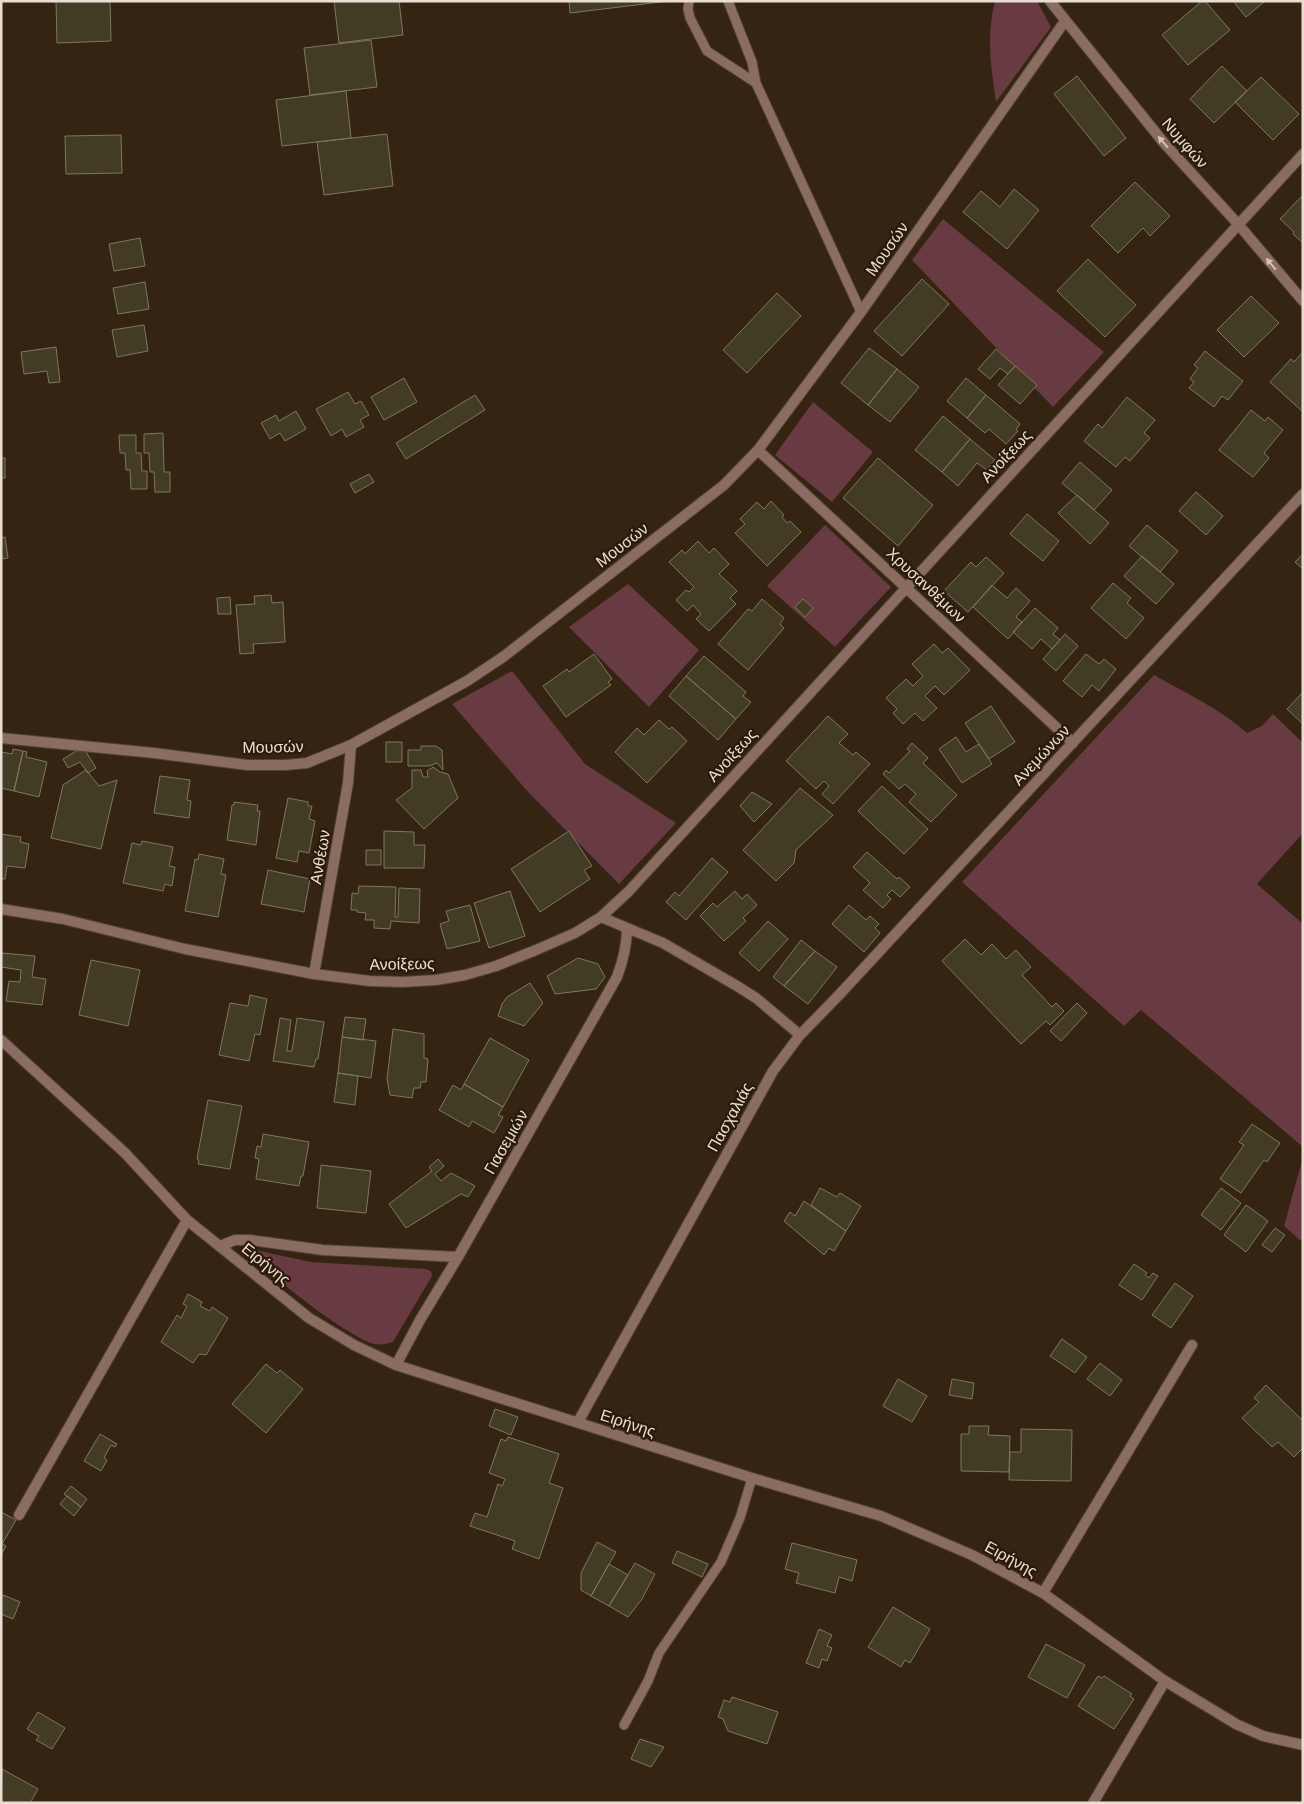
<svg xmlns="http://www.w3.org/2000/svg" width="1304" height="1804" viewBox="0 0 1304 1804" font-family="Rubik,sans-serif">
	<rect width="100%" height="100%" fill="#352412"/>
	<path fill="#683a42" d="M995,1H1037L1051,27L996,102C991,68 986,36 995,1Z
		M943,219L1104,352L1053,407L912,260Z
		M813,402L873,452L832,502L775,455Z
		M825,525L891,587L835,647L767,586Z
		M628,584L699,650L649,707L569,627Z
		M512,671L585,764L676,823L619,884L529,793L452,704Z
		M1154,675C1186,693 1220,709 1247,733L1262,726L1273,714L1303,743V833L1257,884L1303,924V1147L1141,1010L1124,1026L962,882Z
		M1303,1157V1238L1301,1241L1284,1226Z
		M255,1250L311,1262L425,1269L431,1271L432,1276L393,1342C387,1344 380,1345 374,1344C347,1336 266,1275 251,1251Z"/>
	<path fill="#433c25" stroke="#7f775e" d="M56,1H110L111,41L57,43Z
		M334,1H399L403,35L339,43Z
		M569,1H669L570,13Z
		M1202,1H1205L1230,30L1188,65L1162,35Z
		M1233,1H1265L1246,17Z
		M371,40L377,87L310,95L304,48Z
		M1222,66L1247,91L1214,123L1190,99Z
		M1077,76L1126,138L1104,156L1054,94Z
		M1261,77L1299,114L1273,140L1235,102Z
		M346,91L351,138L282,146L276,100Z
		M387,134L393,186L324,195L317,142Z
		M121,135L122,173L66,174L65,136Z
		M1135,182L1170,216L1150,236L1143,228L1118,253L1091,226Z
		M1014,189L1039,210L1007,249L963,212L981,191L1000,207Z
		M1301,197L1303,198V243L1293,234L1294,232L1280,219Z
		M140,238L145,266L114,271L109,244Z
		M1088,259L1136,305L1105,337L1057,291Z
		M922,279L949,304L902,356L874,331Z
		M145,282L149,309L118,314L113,288Z
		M777,293L801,316L747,373L723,350Z
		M1251,296L1279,323L1244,357L1217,330Z
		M144,325L148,351L117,357L112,330Z
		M56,347L60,382L49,383L47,371L24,374L21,352Z
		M869,348L897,369L868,405L841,383Z
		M996,349L1015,366L1008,374L1000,368L990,379L978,369Z
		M1205,351L1243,381L1228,400L1222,396L1214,407L1189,388L1194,382L1190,379L1198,368L1194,365Z
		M1303,352V412L1270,382L1291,359L1294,362Z
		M1015,366L1037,385L1020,404L998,385Z
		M897,369L919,387L890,422L868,405Z
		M404,378L417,402L384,420L371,397Z
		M966,378L986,395L967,418L947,401Z
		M348,392L355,404L361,401L369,415L360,420L364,427L346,437L342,429L331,436L316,409Z
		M475,395L485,410L406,459L396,443Z
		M986,395L1020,424L1016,429L1018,431L1006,444L989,429L985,433L967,418Z
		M1127,397L1155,420L1144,433L1150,438L1130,461L1125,457L1116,467L1084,441L1098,424L1102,428Z
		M1251,410L1265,421L1268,417L1283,430L1264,453L1269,458L1253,477L1219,450Z
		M296,411L306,429L285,441L280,433L270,439L261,423L276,415L279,421Z
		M943,416L970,439L942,472L915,450Z
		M163,433L164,472H170V492H155L154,472H150L149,453H144V434Z
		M119,435H136V453H141L142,471H147V489H131L130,470H126L125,453H120Z
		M970,439L995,460L987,470L977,463L958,486L942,472Z
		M1,458H5V478H1Z
		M878,458L933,505L898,546L843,498Z
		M1080,462L1112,490L1094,510L1062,483Z
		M369,474L374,482L355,493L350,484Z
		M1196,492L1223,516L1206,535L1179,511Z
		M1077,495L1109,523L1090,544L1058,513Z
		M771,501L784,515L782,517L787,523L790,521L801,532L767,566L735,533L745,524L740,519L757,502L764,509Z
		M1027,514L1059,541L1043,561L1010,534Z
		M1147,525L1178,551L1160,572L1129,546Z
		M5,537L8,558L1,559V538Z
		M698,541L709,553L714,548L729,564L719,574L737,591L730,598L736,604L709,631L696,619L701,614L693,605L687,611L676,600L686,590L689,592L694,587L669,562L682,550L685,554Z
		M1303,554V569L1295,562Z
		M1142,556L1174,584L1156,604L1124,576Z
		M986,557L1004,573L968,612L944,591L971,562L976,567Z
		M1113,583L1131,598L1127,603L1144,618L1126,639L1091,608Z
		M992,585L1007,598L1016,588L1030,601L1016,617L1022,622L1008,639L973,607Z
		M271,595L272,603L283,602L285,642L253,644L254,653L240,654L236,605L255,604L254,596Z
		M230,597L231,614H218L217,598Z
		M762,599L784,618L780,624L784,628L748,670L718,644L748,609L752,611Z
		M803,599L813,608L805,617L795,607Z
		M1035,608L1058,628L1053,634L1060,640L1052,649L1041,639L1032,649L1013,632Z
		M1065,634L1078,646L1056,671L1043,659Z
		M934,644L942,653L948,648L970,670L944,695L935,686L925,696L937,708L923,721L915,713L903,724L893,713L897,709L886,698L906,679L913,686L923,676L912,664Z
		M594,654L612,679L608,682L611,685L566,717L543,686L567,669L569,672Z
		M1086,654L1099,664L1104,659L1116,669L1099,691L1092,685L1082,697L1063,681Z
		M704,656L746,692L743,696L751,702L736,719L686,676Z
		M686,676L736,719L718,740L669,696Z
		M1303,692V724L1287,709Z
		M991,706L1015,742L989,759L965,723Z
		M828,716L848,734L839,743L853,755L856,752L870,764L833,804L822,794L829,786L824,781L816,789L786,761Z
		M659,720L669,729L672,727L687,741L647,783L615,752L637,728L644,735Z
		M956,737L966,752L979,744L992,764L962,783L939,749Z
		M386,742H402V762H386Z
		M912,743L928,758L923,763L957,795L931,822L909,802L916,794L905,784L899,789L883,774L886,770L889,773L910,751L907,749Z
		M421,746H436L442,750L443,770L437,763L429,766H408V750H421Z
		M83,747L96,768L88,773L80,762L68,768L63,759Z
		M13,749L23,751L14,791L1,788V752L12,754Z
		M23,751L27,752L26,757L47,762L39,797L14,791Z
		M433,767L440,772L448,774L458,798L424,829L396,800L412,788V770H421L423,777H428L427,771Z
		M86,770L99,786L117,780L101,849L51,838L63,785Z
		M160,776L190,780L187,800L191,801L189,818L154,813Z
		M882,786L928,829L904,854L858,811Z
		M800,788L833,815L796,850L794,863L776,881L743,850Z
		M752,792L772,804L754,822L740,806Z
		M288,798L308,802V806H312L309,819L315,821L309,853L299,851L297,862L276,858Z
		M234,802L258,805L257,811H260L256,845L227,840L232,805H234Z
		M384,831L414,832V845H425L424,868H384Z
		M569,831L592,866L584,870L590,879L540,912L511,869Z
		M1,834L21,837L20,842L29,844L25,868L7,866L5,879H1Z
		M142,841L173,847L169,866L175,867L172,886L165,884L163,891L123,883L132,843L141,845Z
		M366,850H381V865H366Z
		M867,852L897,879L899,877L910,887L900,897L892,890L887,895L891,899L883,908L863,890L870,883L853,867Z
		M199,854L224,859L221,874L226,875L218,917L185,911L195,859L198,860Z
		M712,858L728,872L686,920L666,902L675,892L679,896Z
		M268,870L310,879L304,912L261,904Z
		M359,886L396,887L395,917H398L399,888L420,889L419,923L391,921L390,929L374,928V920H365L366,913L357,912V910H351L352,893L358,894Z
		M510,891L525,936L489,948L474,903Z
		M735,891L742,899L747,894L757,905L743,918L746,921L724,941L700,916L713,903L717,907Z
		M470,905L480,941L447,949L440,924L449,921L446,911Z
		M849,905L866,920L870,916L879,924L875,928L880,933L864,952L832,924Z
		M768,921L788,939L759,971L739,953Z
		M965,939L981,955L992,944L1006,959L1016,950L1031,967L1022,975L1052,1007L1056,1003L1064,1011L1050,1025L1046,1021L1021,1044L942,961Z
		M801,940L815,951L784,986L773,977Z
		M815,951L837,967L808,1004L784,986Z
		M2,953L35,956L32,977L46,979L42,1005L6,1001L9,981L20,982L21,970L1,967Z
		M578,958L598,964L605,977L596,989L555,994L547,976Z
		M91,960L140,970L128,1026L79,1015Z
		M530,983L543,1003L524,1026L498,1016L502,1004L507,997Z
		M250,995L267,999L260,1035L255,1034L249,1061L219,1055L230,1003L248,1006Z
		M1077,1003L1087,1013L1061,1041L1050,1031Z
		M345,1017L366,1019L363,1040L342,1037Z
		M280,1018L291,1020L287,1051H292L297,1018L324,1022L318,1059H316L314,1067L273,1061Z
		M393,1029L424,1034V1058L428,1059L426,1082H421L420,1088H414L412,1098L390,1095L387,1079Z
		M342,1037L376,1041L371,1078L338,1073Z
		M490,1038L529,1060L503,1107L464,1084Z
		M338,1073L358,1076L355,1105L334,1102Z
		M464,1084L503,1107L498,1115L503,1117L494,1133L472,1121L469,1127L439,1110L453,1085L461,1090Z
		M208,1100L242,1106L230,1169L198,1164L199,1160L197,1159Z
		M1252,1124L1280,1143L1267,1162L1264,1160L1241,1193L1220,1179L1244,1145L1239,1142Z
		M263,1134L309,1142L303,1176H301L299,1186L256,1179L259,1159L255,1158L257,1146L261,1147Z
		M438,1159L444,1166L435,1174L441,1181L451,1173L475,1186L468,1197L461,1194L406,1228L389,1204L432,1171L429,1167Z
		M321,1165L371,1171L366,1213L317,1208Z
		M820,1188L837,1197L840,1193L861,1206L846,1231L811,1205Z
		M1221,1188L1241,1203L1221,1230L1201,1215Z
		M804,1201L846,1231L834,1251L829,1248L824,1255L784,1221L790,1212L795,1216Z
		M1246,1205L1268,1221L1246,1252L1224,1235Z
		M1275,1228L1285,1235L1272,1252L1262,1245Z
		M1134,1264L1147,1273L1145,1275L1149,1278L1153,1273L1158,1276L1142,1300L1119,1285Z
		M1175,1283L1193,1296L1171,1328L1152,1315Z
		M188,1294L202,1302L200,1306L210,1311L212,1307L228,1318L206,1355L199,1354L193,1363L161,1342L177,1315L181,1318L187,1306L183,1304Z
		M1062,1339L1087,1357L1075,1373L1050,1356Z
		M1100,1363L1122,1380L1110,1396L1087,1379Z
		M266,1364L277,1373L280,1370L303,1389L266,1433L232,1404Z
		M898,1379L927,1396L912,1422L883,1406Z
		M952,1379L974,1383L972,1399L949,1395Z
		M1266,1385L1303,1421V1448L1294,1457L1278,1442L1272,1447L1242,1418L1259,1402L1254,1398Z
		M495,1409L518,1417L511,1435L489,1426Z
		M969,1426H989L988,1435L1010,1436L1009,1472L961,1471V1434H969Z
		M1021,1429L1072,1430L1071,1481L1009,1480L1010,1452H1021Z
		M100,1434L117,1444L115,1447L111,1445L104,1458L107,1460L101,1471L84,1461Z
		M508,1437L559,1454L549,1483L563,1488L539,1559L512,1549L515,1541L470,1526L475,1513L487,1517L498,1484L502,1486L505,1479L489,1473L501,1439L506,1441Z
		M71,1486L87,1499L81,1507L64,1494Z
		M67,1496L81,1507L74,1516L60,1504Z
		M1,1512L16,1520L2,1544L6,1546L1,1555Z
		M597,1542L616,1552L591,1596L581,1590V1573Z
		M792,1543L857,1560L852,1581L839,1577L835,1593L796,1583L799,1573L785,1569Z
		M677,1551L708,1564L702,1577L672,1563Z
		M635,1563L655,1574L642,1599L628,1617L609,1606Z
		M609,1564L628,1575L609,1606L591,1596Z
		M3,1595L20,1602L13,1619L1,1614V1600Z
		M893,1607L930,1629L910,1663L905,1660L901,1667L868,1647Z
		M819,1629L832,1635L827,1646L832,1648L827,1661L822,1659L819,1668L806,1663Z
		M1046,1644L1085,1665L1067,1698L1028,1677Z
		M1098,1676L1102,1678L1104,1676L1132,1694L1130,1696L1134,1699L1114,1729L1078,1706Z
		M732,1697L778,1712L767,1744L728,1731L723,1719L718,1717L724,1700L730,1702Z
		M38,1712L65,1728L52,1749L36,1740L39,1736L27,1729Z
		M640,1739L664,1747L651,1767L631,1759Z
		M2,1769L38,1789L30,1803H1Z"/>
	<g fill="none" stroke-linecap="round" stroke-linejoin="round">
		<defs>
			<path id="service" d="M689,1L688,9L690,18L707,51L756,83
				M728,1L752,62L756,83L861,312
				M624,1725L648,1681L659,1653L721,1562L740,1518L752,1478"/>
			<path id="minor" d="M1050,1L1164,143L1238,224L1303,301
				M758,450L1073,743
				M1,738L154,753L247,765H286L307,763L351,745L467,681L503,657L724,485L758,450L861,312L1065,21
				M1,909L63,919L185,949L314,974L370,981L402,982L436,980L465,975L496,966L536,950L575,933L601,917L629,891L1303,154
				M314,974L348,783L351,745
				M800,1035L838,996L1303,494
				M1,1040L125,1153L187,1220L309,1318L354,1345L396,1365L752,1478L881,1516L972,1555L1043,1593L1165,1681L1236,1724L1263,1736L1303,1745
				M220,1246L235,1240H250L323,1250L458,1257
				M396,1365L420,1320L458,1257L617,977C623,961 627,946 627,928
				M578,1422L773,1071L800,1035L756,998L737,986L663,943L601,917
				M19,1515L187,1220
				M1043,1593L1192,1345
				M1093,1803L1165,1681"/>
		</defs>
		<use href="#service" stroke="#524231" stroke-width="11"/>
		<use href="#minor" stroke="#524231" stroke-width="12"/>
		<use href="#service" stroke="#8b6c63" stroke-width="9"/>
		<use href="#minor" stroke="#8b6c63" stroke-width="10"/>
	</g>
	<defs><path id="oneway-solid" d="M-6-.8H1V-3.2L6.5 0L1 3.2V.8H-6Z" transform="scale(1.25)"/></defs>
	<g fill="#d2c2b7">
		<use href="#oneway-solid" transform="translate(1163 142) rotate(-131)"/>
		<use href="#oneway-solid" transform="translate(1271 264) rotate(-130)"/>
	</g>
	<g text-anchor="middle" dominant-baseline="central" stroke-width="4.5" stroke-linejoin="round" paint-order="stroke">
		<g font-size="16" fill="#eaded3" stroke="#2b1a09">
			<text transform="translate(1185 143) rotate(49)">Νυμφών</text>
			<text transform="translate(887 249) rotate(-55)">Μουσών</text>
			<text transform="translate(1006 456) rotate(-47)">Ανοίξεως</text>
			<text transform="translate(622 545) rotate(-38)">Μουσών</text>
			<text transform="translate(926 585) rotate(43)">Χρυσανθέμων</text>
			<text transform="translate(273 747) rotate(-1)">Μουσών</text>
			<text transform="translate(732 755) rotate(-48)">Ανοίξεως</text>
			<text transform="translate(1041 755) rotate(-47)">Ανεμώνων</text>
			<text transform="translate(320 857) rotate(-80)">Ανθέων</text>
			<text transform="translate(402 964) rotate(-1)">Ανοίξεως</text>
			<text transform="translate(730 1117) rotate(-61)">Πασχαλιάς</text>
			<text transform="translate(506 1142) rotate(-60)">Γιασεμιών</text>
			<text transform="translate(266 1264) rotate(39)">Ειρήνης</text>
			<text transform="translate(628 1423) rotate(18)">Ειρήνης</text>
			<text transform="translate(1011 1559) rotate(29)">Ειρήνης</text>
		</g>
	</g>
	<rect width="1304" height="1804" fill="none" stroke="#eaded3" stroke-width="5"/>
</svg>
